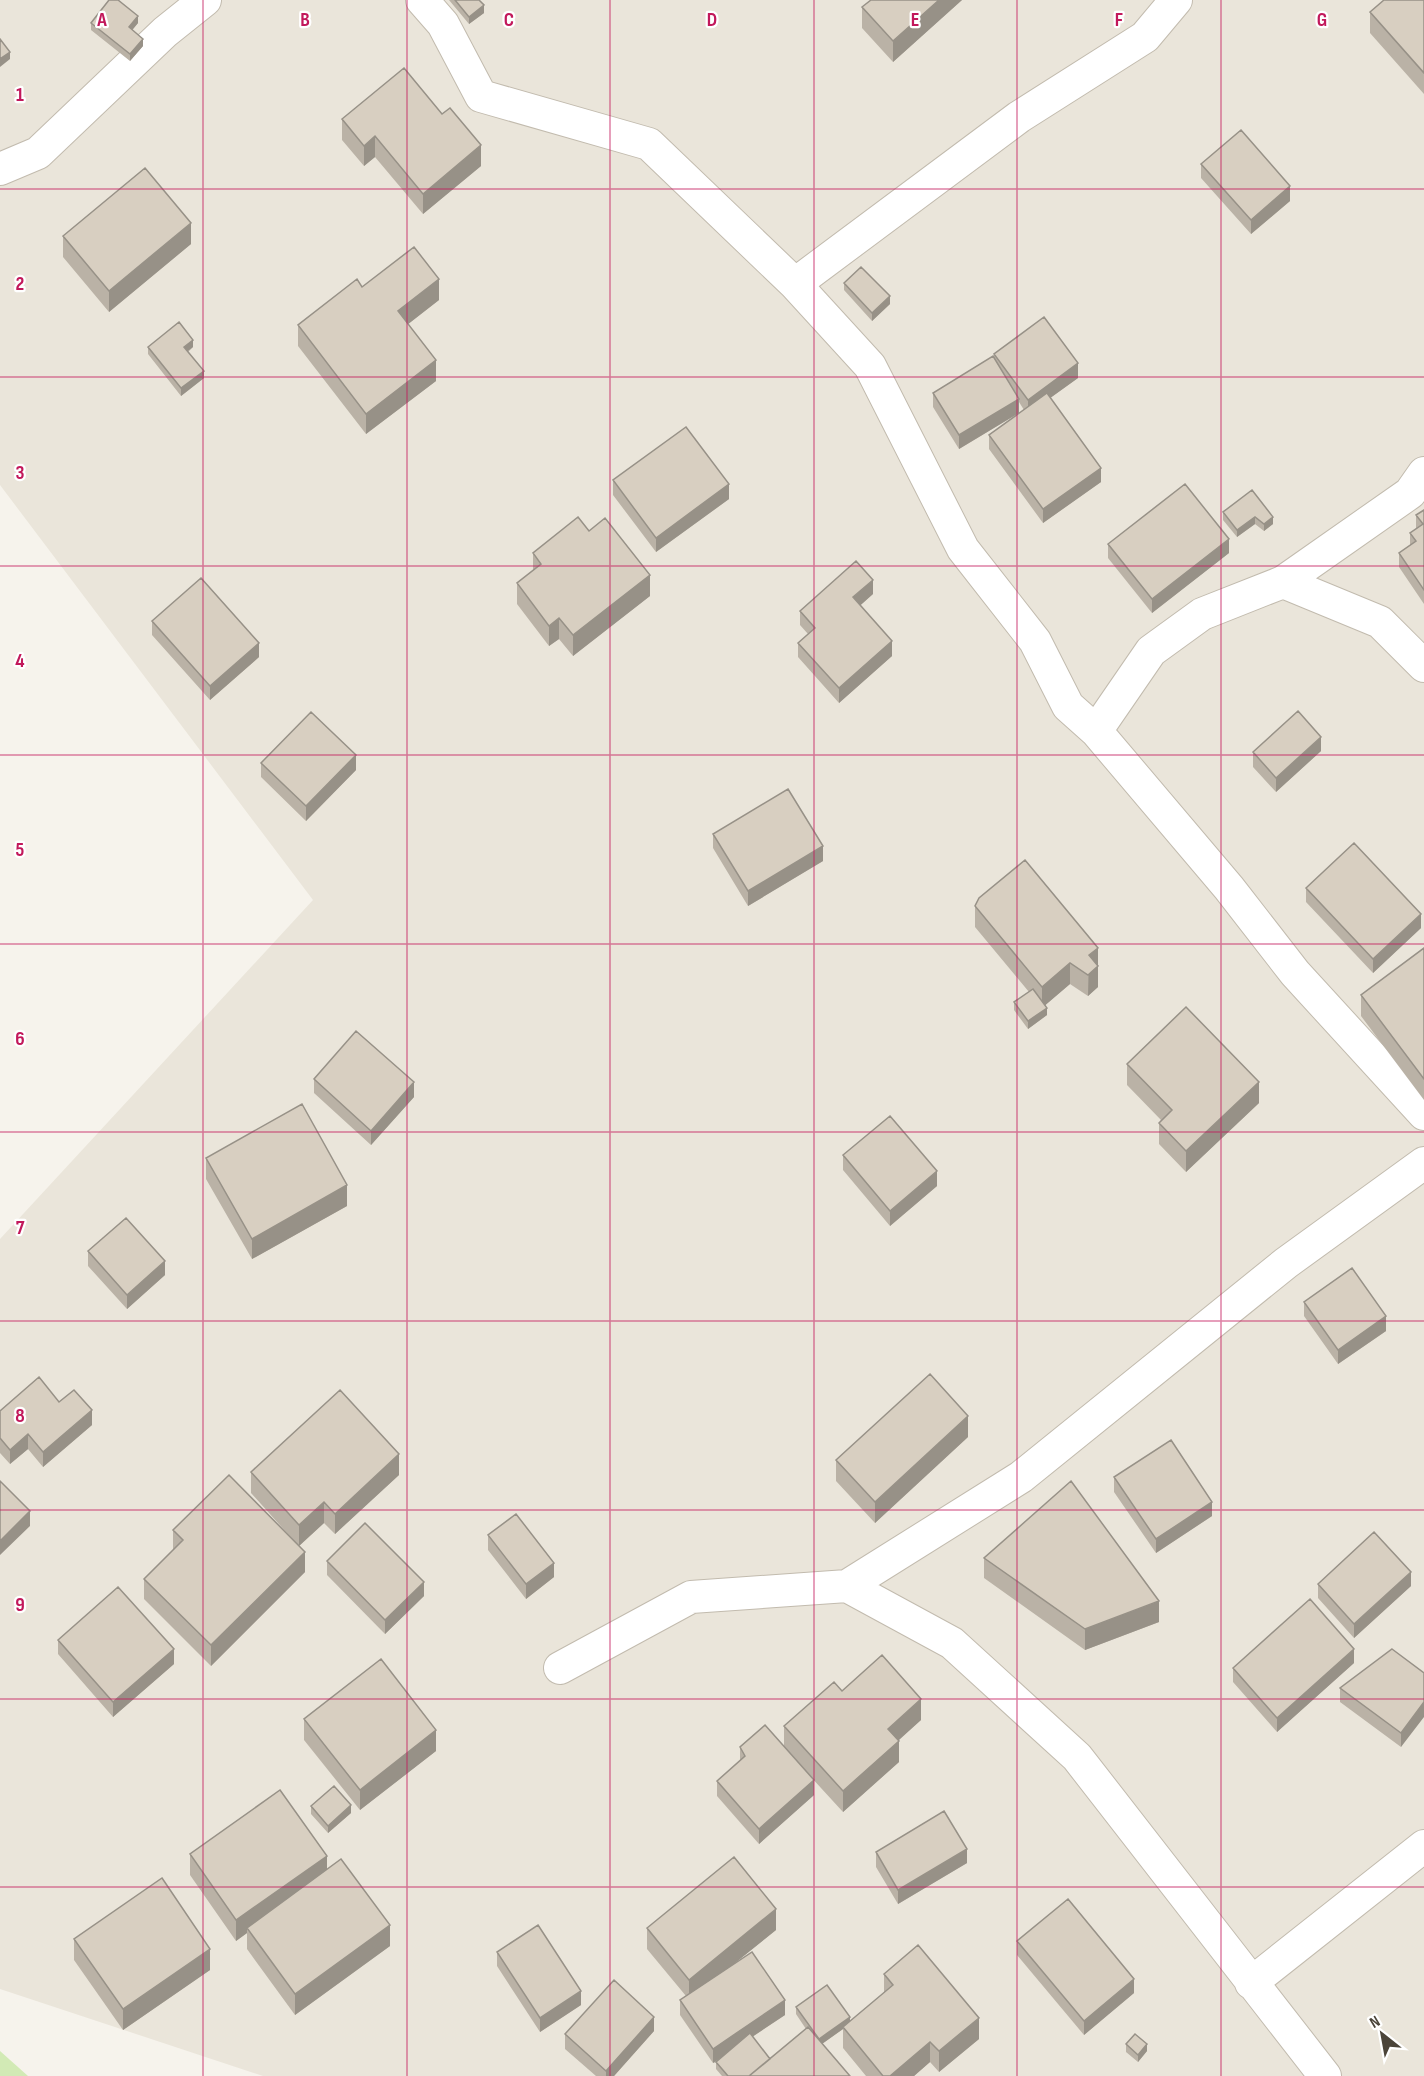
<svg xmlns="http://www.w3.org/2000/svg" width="1424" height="2076" viewBox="0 0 1424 2076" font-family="'Sofia Sans Condensed',sans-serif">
	<rect width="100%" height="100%" fill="#f6f3ec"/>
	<path fill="#eae5da" d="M0,0H1424V2076H263L0,1989V1239L313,900L0,485Z"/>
	<path fill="#d2eab5" d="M0,2051L28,2076H0Z"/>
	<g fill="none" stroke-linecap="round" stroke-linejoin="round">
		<defs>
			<path id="minor" d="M422,0L443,24L481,96L649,144L795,284
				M1176,0L1145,37L1019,117L795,284L870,366L963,549L1035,641L1068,706L1096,731L1151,651L1202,614L1283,582L1410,493L1424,473
				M0,169L38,153L165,32L205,0
				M1283,582L1380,622L1424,666
				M1096,731L1229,888L1295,973L1424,1114
				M847,1586L952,1643L1077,1757L1325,2076
				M560,1668L691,1597L847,1586L1021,1477L1286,1263L1424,1163
				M1251,1983L1424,1846"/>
		</defs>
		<use href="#minor" stroke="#c2bbae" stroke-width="34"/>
		<use href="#minor" stroke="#fff" stroke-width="32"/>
	</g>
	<path fill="#bab2a6" d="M449,0H479L484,13L469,24Z
		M871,0H962L893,62L862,28V7Z
		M1424,0V94L1370,33V12Z
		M91,23H138L132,30L143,46L130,61L91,30Z
		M342,119L481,166L423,214L375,157L364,166L342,140Z
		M1201,164L1290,201L1251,234L1201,178Z
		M63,236L191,244L109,312L63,257Z
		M844,283L890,304L872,321L844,290Z
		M362,287L439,300L408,324L436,381L366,434L298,346V325Z
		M148,347H193L188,352L204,378L181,396L148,354Z
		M994,354L1078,378L1050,398L1101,482L1043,523L989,449V435L1024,410L1019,402V413L959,449L933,407V393L994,357Z
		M613,480L729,499L656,552L613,495Z
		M1424,510V604L1399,567V553L1410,545V533L1416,529V515Z
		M1223,512L1273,517V524L1264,531L1255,524L1237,537L1223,520Z
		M589,531L650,596L573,656L559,639L549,646L517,604V583L533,571V553Z
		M1108,544L1229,553L1152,613L1108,558Z
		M873,594L860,605L892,656L839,703L798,657V643L808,634L800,625V611Z
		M152,621L259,657L210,700L152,635Z
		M1321,751L1276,792L1253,767V752Z
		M261,763L356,770L306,821L261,777Z
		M713,834L823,861L748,906L713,848Z
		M1306,888L1421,928L1373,973L1306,902Z
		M975,906L1098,948V987L1088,996L1070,984L1045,1005L1047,1015L1028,1029L1014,1010V1002L1029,992L975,927Z
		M1424,948V1100L1361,1016V995Z
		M1127,1064L1259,1103L1186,1172L1159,1144V1123L1161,1120L1127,1085Z
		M314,1079L414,1097L371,1145L314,1093Z
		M843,1155L937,1186L890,1226L843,1170Z
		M206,1158L347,1206L252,1259L206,1179Z
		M88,1251L165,1275L127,1309L88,1266Z
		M1304,1302L1386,1331L1338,1364L1304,1316Z
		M59,1402L92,1425L43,1467L28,1449L10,1464L0,1453V1411Z
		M968,1437L875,1523L836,1481V1460Z
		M251,1472L399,1475L335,1534L324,1523L299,1546L305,1572L211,1666L144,1599V1579L173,1550V1530L296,1543L251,1493Z
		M1114,1477L1212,1516L1156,1553L1114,1492Z
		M488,1535L554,1577L526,1599L488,1550Z
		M984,1558L1159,1622L1085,1650L984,1578Z
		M327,1561L424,1596L385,1634L327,1575Z
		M1318,1584L1411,1586L1354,1638L1318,1598Z
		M58,1640L174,1664L113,1717L58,1654Z
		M1354,1663L1277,1732L1233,1682V1668Z
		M1424,1673L1401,1747L1340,1702V1688Z
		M842,1691L921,1720L898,1740L899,1762L843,1812L810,1776L814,1795L759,1844L717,1796V1781L740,1761V1747L784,1746V1726Z
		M304,1719L436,1751L360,1810L304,1740Z
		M311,1806L351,1813L328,1833L311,1814Z
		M876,1852L967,1863L898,1904L876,1867Z
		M190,1854L327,1870L390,1946L295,2015L247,1949V1933L236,1941L190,1875Z
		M647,1928L776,1930L736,1962L785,2015L752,2037L770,2059L806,2029L796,2014V2007L850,2021L884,1993V1974L979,2039L939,2072L930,2062L914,2076H866L843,2048V2029L822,2044L850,2076H722L716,2069V2062L713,2063L680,2015V2000L686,1996L647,1949Z
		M74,1939L210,1970L123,2030L74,1960Z
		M1017,1941L1134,1993L1084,2035L1017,1955Z
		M497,1952L581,2005L540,2032L497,1966Z
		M654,2031L614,2076H596L565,2049V2034Z
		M1126,2044L1147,2051L1138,2062L1126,2052Z"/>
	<path fill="#979187" d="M939,0H962L893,62V41Z
		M484,5V13L469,24V17Z
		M138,16V23L129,34V27Z
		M143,39V46L130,61V54Z
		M10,52V59L0,67V59Z
		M375,136V157L364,166V146Z
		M481,145V166L423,214V194Z
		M1290,186V201L1251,234V220Z
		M191,223V244L109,312V291Z
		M439,279V300L398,332V311Z
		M890,296V304L872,321V313Z
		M193,340V347L184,354V347Z
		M436,360V381L366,434V414Z
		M1078,363V378L1028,414V400Z
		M204,371V378L181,396V388Z
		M1019,399V413L959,449V435Z
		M1101,468V482L1043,523V509Z
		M729,484V499L656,552V538Z
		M1255,517V524L1237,537V530Z
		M1273,517V524L1264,531V524Z
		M1229,539V553L1152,613V599Z
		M650,575V596L573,656V635Z
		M873,580V594L853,612V597Z
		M559,618V639L549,646V626Z
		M892,641V656L839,703V688Z
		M259,643V657L210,700V686Z
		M1321,737V751L1276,792V778Z
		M356,755V770L306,821V806Z
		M823,846V861L748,906V891Z
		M1421,914V928L1373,973V959Z
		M1098,948V987L1088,996L1089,955Z
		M1070,963V984L1042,1008V987Z
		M1047,1008V1015L1028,1029V1021Z
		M414,1082V1097L371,1145V1131Z
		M1259,1082V1103L1186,1172V1151Z
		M937,1171V1186L890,1226V1211Z
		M347,1185V1206L252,1259V1239Z
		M165,1261V1275L127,1309V1295Z
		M1386,1316V1331L1338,1364V1350Z
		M92,1410V1425L43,1467V1452Z
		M968,1416V1437L875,1523V1502Z
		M28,1434V1449L10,1464V1450Z
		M399,1454V1475L335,1534V1514Z
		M324,1502V1523L299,1546V1525Z
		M1212,1502V1516L1156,1553V1539Z
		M30,1511V1526L0,1555V1541Z
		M305,1552V1572L211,1666V1645Z
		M554,1563V1577L526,1599V1584Z
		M1411,1572V1586L1354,1638V1624Z
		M424,1582V1596L385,1634V1620Z
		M1159,1601V1622L1085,1650V1629Z
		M174,1649V1664L113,1717V1702Z
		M1354,1649V1663L1277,1732V1718Z
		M921,1699V1720L888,1750V1729Z
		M1424,1702V1717L1401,1747V1733Z
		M436,1730V1751L360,1810V1790Z
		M899,1741V1762L843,1812V1791Z
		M814,1780V1795L759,1844V1829Z
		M351,1805V1813L328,1833V1826Z
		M967,1849V1863L898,1904V1890Z
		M327,1856V1877L247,1928V1933L236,1941V1920Z
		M776,1909V1930L689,2000V1980Z
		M390,1925V1946L295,2015V1994Z
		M210,1949V1970L123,2030V2009Z
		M1134,1979V1993L1084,2035V2021Z
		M581,1991V2005L540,2032V2018Z
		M785,2000V2015L713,2063V2049Z
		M654,2017V2031L614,2076H606V2071Z
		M850,2017V2025L843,2027V2029L819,2046V2039Z
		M979,2018V2039L939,2072V2051Z
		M930,2042V2062L914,2076H890Z
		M1147,2044V2051L1138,2062V2055Z"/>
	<path fill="#d8cfc1" stroke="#979187" stroke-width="1.5" d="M109,0H118L138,16L129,27L143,39L130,54L91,23Z
		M455,0H479L484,5L469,17Z
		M871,0H939L893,41L862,7Z
		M1384,0H1424V73L1370,12Z
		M0,39L10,52L0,59Z
		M404,68L442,114L450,108L481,145L423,194L375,136L364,146L342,119Z
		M1241,130L1290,186L1251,220L1201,164Z
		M145,168L191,223L109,291L63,236Z
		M414,247L439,279L398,311L436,360L366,414L298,325L357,279L362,287Z
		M861,267L890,296L872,313L844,283Z
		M1044,317L1078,363L1028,400L994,354Z
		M179,322L193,340L184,347L204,371L181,388L148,347Z
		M993,356L1019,399L959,435L933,393Z
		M1047,393L1101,468L1043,509L989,435Z
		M686,427L729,484L656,538L613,480Z
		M1185,484L1229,539L1152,599L1108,544Z
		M1252,490L1273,517L1264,524L1255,517L1237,530L1223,512Z
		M1424,510V590L1399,553L1416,541L1410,533L1423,524L1416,515Z
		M578,517L589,531L605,518L650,575L573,635L559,618L549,626L517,583L541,564L533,553Z
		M856,561L873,580L853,597L892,641L839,688L798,643L815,628L800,611Z
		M201,578L259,643L210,686L152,621Z
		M1298,711L1321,737L1276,778L1253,752Z
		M311,712L356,755L306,806L261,763Z
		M788,789L823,846L748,891L713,834Z
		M1354,843L1421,914L1373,959L1306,888Z
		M1025,860L1098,948L1089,955L1098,966L1088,975L1070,963L1042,987L975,906L979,898Z
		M1424,948V1079L1361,995Z
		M1033,989L1047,1008L1028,1021L1014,1002Z
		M1186,1007L1259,1082L1186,1151L1159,1123L1172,1110L1127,1064Z
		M356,1031L414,1082L371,1131L314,1079Z
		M302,1104L347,1185L252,1239L206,1158Z
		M890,1116L937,1171L890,1211L843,1155Z
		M126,1218L165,1261L127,1295L88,1251Z
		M1352,1268L1386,1316L1338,1350L1304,1302Z
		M930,1374L968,1416L875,1502L836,1460Z
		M39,1377L59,1402L74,1390L92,1410L43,1452L28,1434L10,1450L0,1438V1411Z
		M340,1390L399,1454L335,1514L324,1502L299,1525L251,1472Z
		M1171,1440L1212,1502L1156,1539L1114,1477Z
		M229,1475L305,1552L211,1645L144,1579L183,1540L173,1530Z
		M0,1481L30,1511L0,1541Z
		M1071,1481L1159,1601L1085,1629L984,1558Z
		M516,1514L554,1563L526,1584L488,1535Z
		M365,1523L424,1582L385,1620L327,1561Z
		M1374,1532L1411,1572L1354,1624L1318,1584Z
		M118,1587L174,1649L113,1702L58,1640Z
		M1310,1599L1354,1649L1277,1718L1233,1668Z
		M1392,1649L1424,1673V1702L1401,1733L1340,1688Z
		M882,1655L921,1699L888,1729L899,1741L843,1791L784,1726L834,1682L842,1691Z
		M381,1659L436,1730L360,1790L304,1719Z
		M765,1725L814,1780L759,1829L717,1781L745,1756L740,1747Z
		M334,1786L351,1805L328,1826L311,1806Z
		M280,1790L327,1856L236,1920L190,1854Z
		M944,1811L967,1849L898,1890L876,1852Z
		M734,1857L776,1909L689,1980L647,1928Z
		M341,1859L390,1925L295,1994L247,1928Z
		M162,1878L210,1949L123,2009L74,1939Z
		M1068,1899L1134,1979L1084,2021L1017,1941Z
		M538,1925L581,1991L540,2018L497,1952Z
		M918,1945L979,2018L939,2051L930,2042L890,2076H883L843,2027L893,1985L884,1974Z
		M752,1952L785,2000L713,2049L680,2000Z
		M614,1980L654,2017L606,2071L565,2034Z
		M827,1985L850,2017L819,2039L796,2007Z
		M808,2027L850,2076H749Z
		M750,2033L770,2059L749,2076H728L716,2062Z
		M1135,2034L1147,2044L1138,2055L1126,2044Z"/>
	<path fill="none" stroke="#c2185b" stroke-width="1.5" stroke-opacity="0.55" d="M203,0V2076M407,0V2076M610,0V2076M814,0V2076M1017,0V2076M1221,0V2076M0,189H1424M0,377H1424M0,566H1424M0,755H1424M0,944H1424M0,1132H1424M0,1321H1424M0,1510H1424M0,1699H1424M0,1887H1424"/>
	<g font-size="20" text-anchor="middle" font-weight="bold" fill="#c2185b" stroke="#fff" stroke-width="4.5" stroke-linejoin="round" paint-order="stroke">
		<text x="102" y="26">A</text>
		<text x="305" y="26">B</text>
		<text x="509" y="26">C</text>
		<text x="712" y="26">D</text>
		<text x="915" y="26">E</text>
		<text x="1119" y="26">F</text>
		<text x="1322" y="26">G</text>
		<text x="20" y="101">1</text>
		<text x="20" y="290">2</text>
		<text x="20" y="479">3</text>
		<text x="20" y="667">4</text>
		<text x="20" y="856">5</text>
		<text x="20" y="1045">6</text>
		<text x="20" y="1234">7</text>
		<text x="20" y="1422">8</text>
		<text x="20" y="1611">9</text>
	</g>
	<g transform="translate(1382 2034) rotate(329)" stroke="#ffffff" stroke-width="4.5" paint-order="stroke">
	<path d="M0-4.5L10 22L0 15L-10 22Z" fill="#4b4439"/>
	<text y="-9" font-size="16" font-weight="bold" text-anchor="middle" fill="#4b4439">N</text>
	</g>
</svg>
